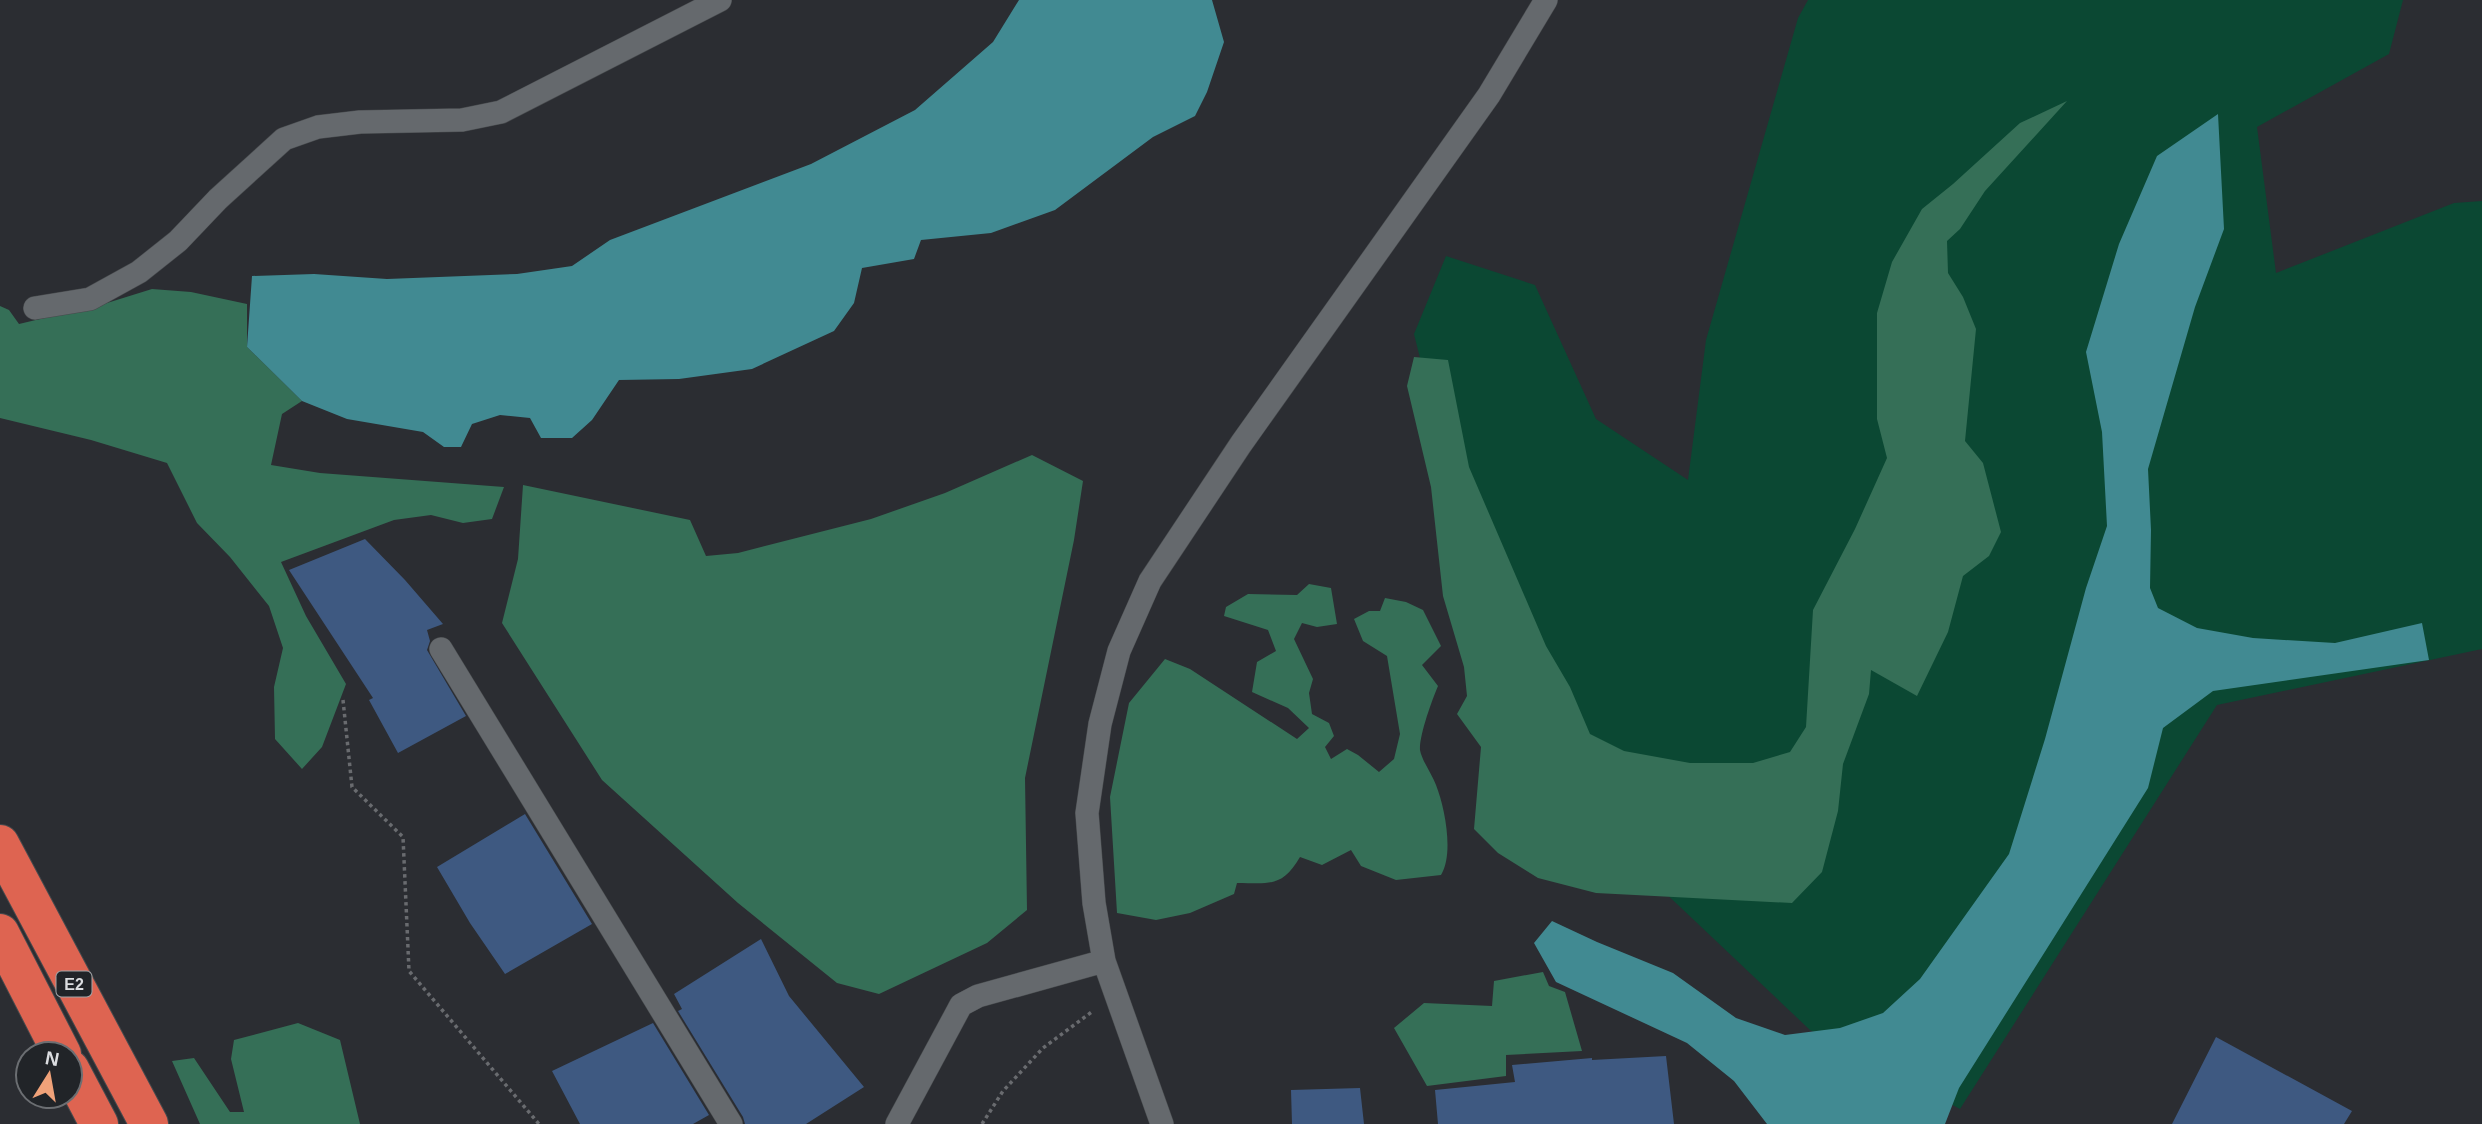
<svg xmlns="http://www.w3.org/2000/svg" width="2482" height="1124" viewBox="0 0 2482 1124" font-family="Arial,sans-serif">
	<rect width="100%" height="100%" fill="#2b2d32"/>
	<path fill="#0b4833" d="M1808,0H2403L2389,54L2257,127L2276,273L2454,203L2482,201V649L2217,705L1960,1109L1810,1030L1565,798L1496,662L1414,334L1446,256L1535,285L1596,419L1688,480L1706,340L1798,18Z"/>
	<path fill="#356f57" d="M2067,101L1985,191L1960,229L1947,241L1948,273L1963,297L1976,329L1965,441L1983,463L2001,532L1989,556L1963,576L1948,632L1917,696L1871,670L1869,694L1843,764L1838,811L1822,872L1792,903L1596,893L1538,878L1498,853L1474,829L1481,747L1457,714L1467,696L1464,667L1443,596L1431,487L1407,386L1414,357L1448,360L1469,467L1546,646L1570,687L1590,734L1624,751L1690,763H1753L1790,752L1806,727L1813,610L1855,529L1887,458L1877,419V313L1892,262L1922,209L1953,184L2020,123Z
		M152,289L191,292L247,304V347L302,401L282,414L271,465L320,473L504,487L492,519L463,523L431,515L394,520L281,562L306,616L346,684L322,747L302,769L275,739L274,687L283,648L269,606L230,557L197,523L167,463L91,440L0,418V306L9,310L19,324L107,303Z
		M1032,455L1083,481L1074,540L1025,778L1027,910L987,943L879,994L837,983L738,903L602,780L502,623L518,559L523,485L690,520L706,556L738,553L871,519L945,493Z
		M1309,584L1331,588L1337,624L1317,627L1302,623L1294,639L1313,679L1309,693L1312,714L1329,723L1334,736L1325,747L1331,759L1347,749L1358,755L1379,772L1394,759L1400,734L1387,656L1363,641L1354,619L1369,611H1380L1385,598L1406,602L1423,610L1441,646L1422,665L1438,686C1432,700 1419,736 1420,750C1422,761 1432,774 1436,785C1445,808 1454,854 1441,875L1396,880L1361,866L1351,850L1322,865L1300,857C1282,888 1269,883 1237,883L1234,894L1190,913L1156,920L1117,913L1110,797L1129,703L1165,659L1190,669L1297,739L1309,728L1288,708L1252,692L1257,662L1276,651L1268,630L1224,616L1226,607L1248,594L1297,595Z
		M1543,972L1549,986L1565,992L1582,1051L1506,1055V1076L1427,1086L1394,1028L1424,1003L1492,1006L1494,981Z
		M298,1023L340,1040L360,1124H200L172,1061L194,1058L230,1112H244L231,1059L234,1040Z"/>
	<path fill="#418a92" d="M1019,0H1212L1224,42L1207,92L1195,116L1153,137L1055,210L991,233L921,240L914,259L862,268L854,303L834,331L752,369L679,379L619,380L592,420L572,438H541L530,418L500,415L472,424L461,447H444L423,432L347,419L302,401L247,347L252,276L314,274L387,279L517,274L572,266L610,240L811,164L915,110L993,42Z
		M2218,114L2224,229L2195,307L2148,469L2151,530L2150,588L2158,608L2197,628L2253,638L2335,643L2422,623L2429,660L2213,691L2163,728L2148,788L1959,1088L1945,1124H1767L1734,1081L1687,1043L1556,982L1534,943L1552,921L1597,942L1673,973L1736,1018L1785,1035L1840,1028L1883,1013L1920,979L2009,854L2045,739L2086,588L2107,526L2102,432L2086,352L2119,244L2157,156Z"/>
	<path fill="#3e5981" d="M365,539L405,580L443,624L427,630L430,641L427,650L466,716L398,753L369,700L373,698L289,570Z
		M525,814L592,924L505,974L470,923L437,867Z
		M761,939L789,996L864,1087L806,1124H745L743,1117L678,1011L682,1009L674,994Z
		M653,1023L709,1115L693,1124H580L552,1071Z
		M2216,1037L2352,1111L2344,1124H2172Z
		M1666,1056L1674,1124H1438L1435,1090L1515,1082L1512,1065L1592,1058V1060Z
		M1360,1088L1364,1124H1292L1291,1090Z"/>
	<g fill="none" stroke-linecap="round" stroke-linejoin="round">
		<defs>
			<path id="minor" d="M35,308L90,299L139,272L178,241L218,199L284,139L318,127L360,122L462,120L501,112L720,0
				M441,649L731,1124
				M897,1124L961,1005L978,996L1104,961
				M1162,1124L1104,961L1094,903L1087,813L1100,724L1119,651L1150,581L1241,444L1489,95L1546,0"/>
			<path id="motorway" d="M0,844L149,1124
				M0,933L62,1054
				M70,1069L99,1124"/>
		</defs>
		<use href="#minor" stroke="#474a4d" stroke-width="24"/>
		<use href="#motorway" stroke="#474a4d" stroke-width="40"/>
		<path stroke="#696b6f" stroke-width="3.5" stroke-dasharray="3.5 3.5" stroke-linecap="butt" d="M343,700L352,787L403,837L409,971L539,1124
			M982,1124L1003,1091L1043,1048L1093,1011"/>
		<use href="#minor" stroke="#65696d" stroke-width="23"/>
		<use href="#motorway" stroke="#de6451" stroke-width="38"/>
	</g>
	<g text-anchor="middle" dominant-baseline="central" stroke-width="5" stroke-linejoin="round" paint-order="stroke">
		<rect fill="#212428" stroke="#a3a6a9" stroke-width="2" x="56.5" y="971.5" width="35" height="25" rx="5"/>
		<g font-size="16" font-weight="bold" fill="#dbdde0">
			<text x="74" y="984">E2</text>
		</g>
	</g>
	<g transform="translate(49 1075) rotate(11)"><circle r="33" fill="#212428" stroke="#6b6e72" stroke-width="2"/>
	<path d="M0-5L12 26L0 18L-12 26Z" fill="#f0a279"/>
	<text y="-10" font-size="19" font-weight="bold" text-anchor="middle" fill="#dbdde0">N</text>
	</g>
</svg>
